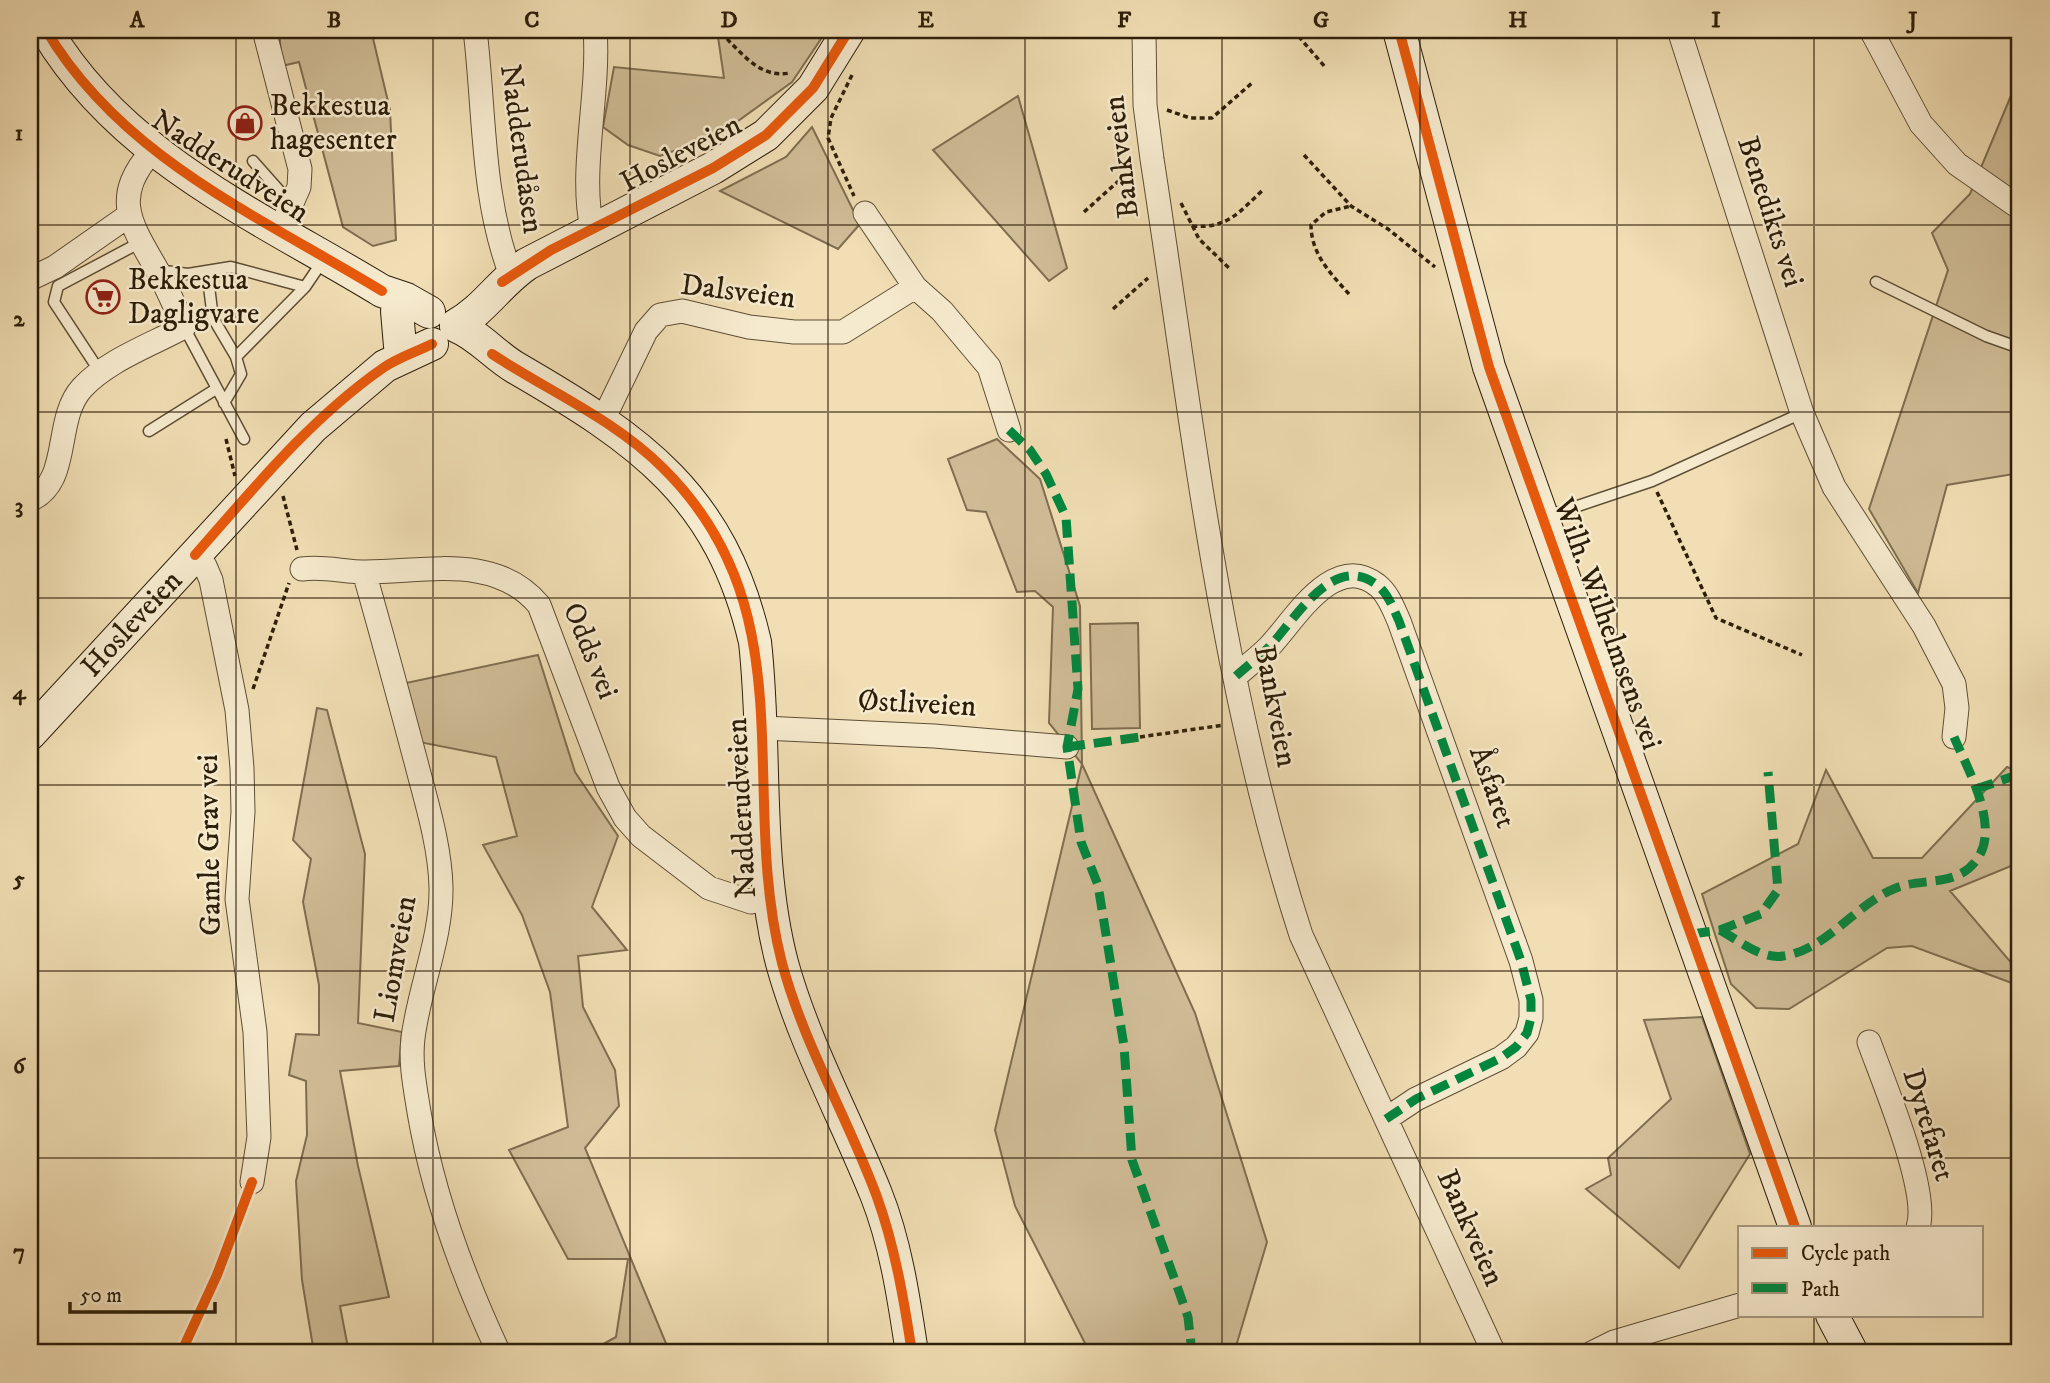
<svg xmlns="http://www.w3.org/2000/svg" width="2050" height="1383" viewBox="0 0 2050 1383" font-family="'IM FELL DW Pica',serif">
	<rect width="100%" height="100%" fill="#f1deb4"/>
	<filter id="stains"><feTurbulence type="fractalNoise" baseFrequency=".00286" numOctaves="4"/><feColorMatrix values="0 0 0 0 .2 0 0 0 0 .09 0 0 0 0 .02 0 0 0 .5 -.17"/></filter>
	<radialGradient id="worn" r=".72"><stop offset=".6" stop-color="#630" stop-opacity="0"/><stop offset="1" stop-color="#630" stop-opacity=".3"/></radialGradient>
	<path fill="#d0bd97" stroke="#7e6e50" stroke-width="2" d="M279,30H371L390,110L396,240L373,246L343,227L299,62L282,66Z
		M717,30H827L792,82L720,134L660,156L628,145L603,127L614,67L724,78Z
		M2020,74V473L1947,485L1918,593L1869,509L1948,270L1932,233L1970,194Z
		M1018,96L1067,268L1049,281L933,150Z
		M812,127L860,224L838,249L720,191L786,157Z
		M997,439L1040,479L1080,606L1082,764L1195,1013L1267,1242L1234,1353H1090L1015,1206L995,1130L1082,764L1049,723L1053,607L1035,591L1017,592L986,512L967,510L948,459Z
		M1138,623L1140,728L1092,729L1090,624Z
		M538,655L575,772L618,836L592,907L627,950L578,956L583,1007L615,1070L619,1106L585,1148L670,1353H587L616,1337L628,1259H568L509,1150L568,1127L550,992L522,915L483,845L517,836L496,757L419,742L406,683Z
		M317,708L327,710L365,854L358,1023L402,1032L399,1066L340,1071L358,1166L389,1297L340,1306L349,1353H314L302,1280L296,1181L307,1135L306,1081L289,1075L296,1034L319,1035V985L303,902L311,859L293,840Z
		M2007,767L2020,772V856L2016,864L1950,891L2020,973V986L1912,946L1887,948L1789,1009L1756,1008L1731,984L1702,894L1798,844L1826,770L1873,858H1922Z
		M1702,1017L1750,1154L1679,1268L1586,1189L1611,1175L1608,1158L1671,1099L1644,1020Z"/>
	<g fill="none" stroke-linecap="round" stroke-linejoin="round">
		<defs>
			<path id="lane" d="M253,161L293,206
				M157,270L188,274L231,267L305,287
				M207,271L213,318L236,357L241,374L224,403
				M1876,282L1986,336L2020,348
				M184,327L244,439
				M236,357L305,287L324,259
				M100,372L54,302L58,286L141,242
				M149,431L216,389
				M1545,517L1652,481L1802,413"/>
			<path id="street" d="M264,30L300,169L299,187L280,230
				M475,30C485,112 481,196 511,275
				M1144,30L1145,105L1152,159C1192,418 1220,685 1301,935L1494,1353
				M1679,30L1802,413L1834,487L1924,626L1954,684L1957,708L1954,737
				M1871,30L1921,124L1957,164L2020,208
				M865,213L915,287L942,311L989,367L1009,430
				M592,228C579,171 600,92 595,30
				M30,279L55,267L128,216
				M603,420L646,331L660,315L682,311L749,327L794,332H843L915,287
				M30,500C72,482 53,420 82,388C108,360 151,345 184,327C175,307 167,287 156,268C129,221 112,197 152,151
				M195,555L205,566L211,580L237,710L242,768L243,812L237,899L255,1032L259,1137L252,1182
				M302,569C324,566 344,572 366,572C426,572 495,553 539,605L608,787L625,818L641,836L709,888L751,902L770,898
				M364,572C382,635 399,698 416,762C426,801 440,845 441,887C442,938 419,988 413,1038C410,1063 415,1087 419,1112C433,1196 463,1276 499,1353
				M1236,676C1247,666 1259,657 1269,647C1294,621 1333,551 1377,585C1388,593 1394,610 1399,621L1521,961L1531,1000V1018L1527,1033L1516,1047L1501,1058L1416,1099L1386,1119
				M763,728L934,736L1067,747
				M1869,1042C1883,1081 1930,1192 1918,1227
				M1592,1353L1614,1342L1740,1305"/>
			<g id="secondary">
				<path d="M46,30C122,158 259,216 382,291L406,299L429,312"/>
				<path d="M1399,30L1489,367L1795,1227"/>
				<path d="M397,311L400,346"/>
				<path d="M456,325C484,310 500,282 527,264L713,168L766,135L813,88L849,30"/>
				<path d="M456,326C480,336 494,355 516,368C640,440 721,495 755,642C767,748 755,860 782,963C804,1043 845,1117 876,1194C896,1244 904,1300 912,1353"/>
				<path id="s1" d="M30,734L313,427L385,366L432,344"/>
				<path d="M1832,1315L1852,1353"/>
			</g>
		</defs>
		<use href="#lane" stroke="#5e4e34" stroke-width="13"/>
		<use href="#street" stroke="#5e4e34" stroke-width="25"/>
		<use href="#secondary" stroke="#2d1e09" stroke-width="34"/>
		<path stroke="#2d1e09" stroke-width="3.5" stroke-dasharray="5 3.5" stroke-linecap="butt" d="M729,30L728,40C746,58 762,78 790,73
			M1293,30L1326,68
			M852,75L831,118L828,138L854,196
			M1167,110L1190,118H1212L1252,83
			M1304,155L1351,206L1388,229L1435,267
			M1181,203L1199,239L1229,268
			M1084,212L1123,177L1134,172
			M1192,226C1228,229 1239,212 1264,189
			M1349,294C1331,274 1311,254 1311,225L1326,212L1351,206
			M1113,309L1148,278
			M226,439L235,476
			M1657,492L1716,618L1802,655
			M283,496L297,550
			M253,689L289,583
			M1140,737L1224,725"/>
		<use href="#lane" stroke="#f6eace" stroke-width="10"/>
		<use href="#street" stroke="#f6eace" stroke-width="23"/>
		<use href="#secondary" stroke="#f6eace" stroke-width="32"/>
		<path stroke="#00873e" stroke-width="9" stroke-dasharray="18 9" stroke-linecap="butt" d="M1009,430L1030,450L1046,474L1066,517L1078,689L1067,747L1081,842L1098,885L1124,1046L1132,1160L1188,1317L1192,1353
			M1236,676C1247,666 1259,657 1269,647C1294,621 1333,551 1377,585C1388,593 1394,610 1399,621L1521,961L1531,1000V1018L1527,1033L1516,1047L1501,1058L1416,1099L1386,1119
			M1067,747L1140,737
			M1976,789L2014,776L2020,777
			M1720,930C1738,940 1762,960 1783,956C1827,950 1855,904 1896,888C1924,877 1958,888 1978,858C2000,825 1967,768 1954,737
			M1692,934L1720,930L1761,914L1778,890L1768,772"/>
		<defs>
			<path id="cycleway" d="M46,30C122,158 259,216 382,291
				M1399,30L1489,367L1795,1227
				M502,282L551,250L713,168L766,135L813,88L849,30
				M492,354C550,392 614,419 663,468C809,612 737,789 782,963C804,1045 848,1118 877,1197C895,1247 904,1300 912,1353
				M195,555C253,489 311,418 383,368C397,358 416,352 432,344
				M181,1353L217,1275L252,1182"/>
		</defs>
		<use href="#cycleway" stroke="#f6eace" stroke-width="15"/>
		<use href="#cycleway" stroke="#e8590c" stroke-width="10"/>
	</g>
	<path fill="none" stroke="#2d1e09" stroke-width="2" stroke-opacity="0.55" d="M236,30V1353M433,30V1353M630,30V1353M828,30V1353M1025,30V1353M1222,30V1353M1420,30V1353M1617,30V1353M1814,30V1227M30,225H2020M30,412H2020M30,598H2020M30,785H2020M30,971H2020M30,1158H2020M1814,1315V1353"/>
	<defs>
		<symbol id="shop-ring" viewBox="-11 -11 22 22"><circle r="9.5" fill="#f6eace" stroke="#8f2418" stroke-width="1.5"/><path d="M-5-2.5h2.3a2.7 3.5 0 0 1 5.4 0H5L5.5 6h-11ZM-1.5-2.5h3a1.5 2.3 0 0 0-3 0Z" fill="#8f2418"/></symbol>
		<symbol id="supermarket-ring" viewBox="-11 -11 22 22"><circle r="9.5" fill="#f6eace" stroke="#8f2418" stroke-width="1.5"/><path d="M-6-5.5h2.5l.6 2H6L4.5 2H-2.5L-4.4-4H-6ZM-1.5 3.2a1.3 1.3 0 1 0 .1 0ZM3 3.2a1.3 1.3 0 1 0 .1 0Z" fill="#8f2418"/></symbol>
	</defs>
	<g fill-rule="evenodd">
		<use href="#shop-ring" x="226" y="104" width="38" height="38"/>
		<use href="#supermarket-ring" x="84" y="278" width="38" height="38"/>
	</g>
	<g text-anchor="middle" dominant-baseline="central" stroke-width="5" stroke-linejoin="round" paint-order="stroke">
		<g font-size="30" fill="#2d1e09" stroke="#f6eace" text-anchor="start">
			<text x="270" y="106">Bekkestua<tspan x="270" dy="34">hagesenter</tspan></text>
			<text x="128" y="280">Bekkestua<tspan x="128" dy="34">Dagligvare</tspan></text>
		</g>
		<g font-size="30" fill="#2d1e09" stroke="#f6eace">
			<text transform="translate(521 149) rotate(82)">Nadderudåsen</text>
			<text transform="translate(681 154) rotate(-28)">Hosleveien</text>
			<text transform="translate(1122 157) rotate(-97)">Bankveien</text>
			<text transform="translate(230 167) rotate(33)">Nadderudveien</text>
			<text transform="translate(1770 212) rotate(72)">Benedikts vei</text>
			<text transform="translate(738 292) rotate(7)">Dalsveien</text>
			<text stroke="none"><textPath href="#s1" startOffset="150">Hosleveien</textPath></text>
			<text transform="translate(1607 624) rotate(70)">Wilh. Wilhelmsens vei</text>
			<text transform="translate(590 651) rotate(68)">Odds vei</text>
			<text transform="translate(917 704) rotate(3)">Østliveien</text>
			<text transform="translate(1275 706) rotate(79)">Bankveien</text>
			<text transform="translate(1492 787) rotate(70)">Åsfaret</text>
			<text transform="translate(742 808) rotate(-93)">Nadderudveien</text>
			<text transform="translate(210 845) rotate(-91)">Gamle Grav vei</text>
			<text transform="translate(396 959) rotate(-80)">Liomveien</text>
			<text transform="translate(1928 1125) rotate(73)">Dyrefaret</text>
			<text transform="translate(1470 1228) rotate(66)">Bankveien</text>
		</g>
	</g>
	<rect width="2050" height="1383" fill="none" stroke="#f1deb4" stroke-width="77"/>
	<rect x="1738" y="1226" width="245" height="91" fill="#f6eace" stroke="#a6987f" stroke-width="2"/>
	<rect x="1752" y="1248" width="35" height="10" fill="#e8590c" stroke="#a6987f" stroke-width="2"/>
	<text x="1801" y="1260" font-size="21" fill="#2d1e09">Cycle path</text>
	<rect x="1752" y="1283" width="35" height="10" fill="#00873e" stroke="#a6987f" stroke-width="2"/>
	<text x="1801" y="1296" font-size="21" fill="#2d1e09">Path</text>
	<path d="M70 1302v10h145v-10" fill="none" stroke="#2d1e09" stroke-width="3.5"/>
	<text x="80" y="1302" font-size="21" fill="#2d1e09" stroke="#f6eace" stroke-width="5" paint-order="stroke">50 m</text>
	<rect x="38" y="38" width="1973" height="1306" fill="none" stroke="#2d1e09" stroke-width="2.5"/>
	<g font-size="23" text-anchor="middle" font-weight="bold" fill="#2d1e09">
		<text x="137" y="27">A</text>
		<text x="334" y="27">B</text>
		<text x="532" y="27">C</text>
		<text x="729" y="27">D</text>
		<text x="926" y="27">E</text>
		<text x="1124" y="27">F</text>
		<text x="1321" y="27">G</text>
		<text x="1518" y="27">H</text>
		<text x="1716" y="27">I</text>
		<text x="1913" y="27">J</text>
		<text x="19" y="140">1</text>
		<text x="19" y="326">2</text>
		<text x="19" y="513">3</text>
		<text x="19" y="699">4</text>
		<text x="19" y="886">5</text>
		<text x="19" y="1073">6</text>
		<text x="19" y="1259">7</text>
	</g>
	<rect width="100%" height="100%" filter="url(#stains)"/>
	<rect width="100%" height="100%" fill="url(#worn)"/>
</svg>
